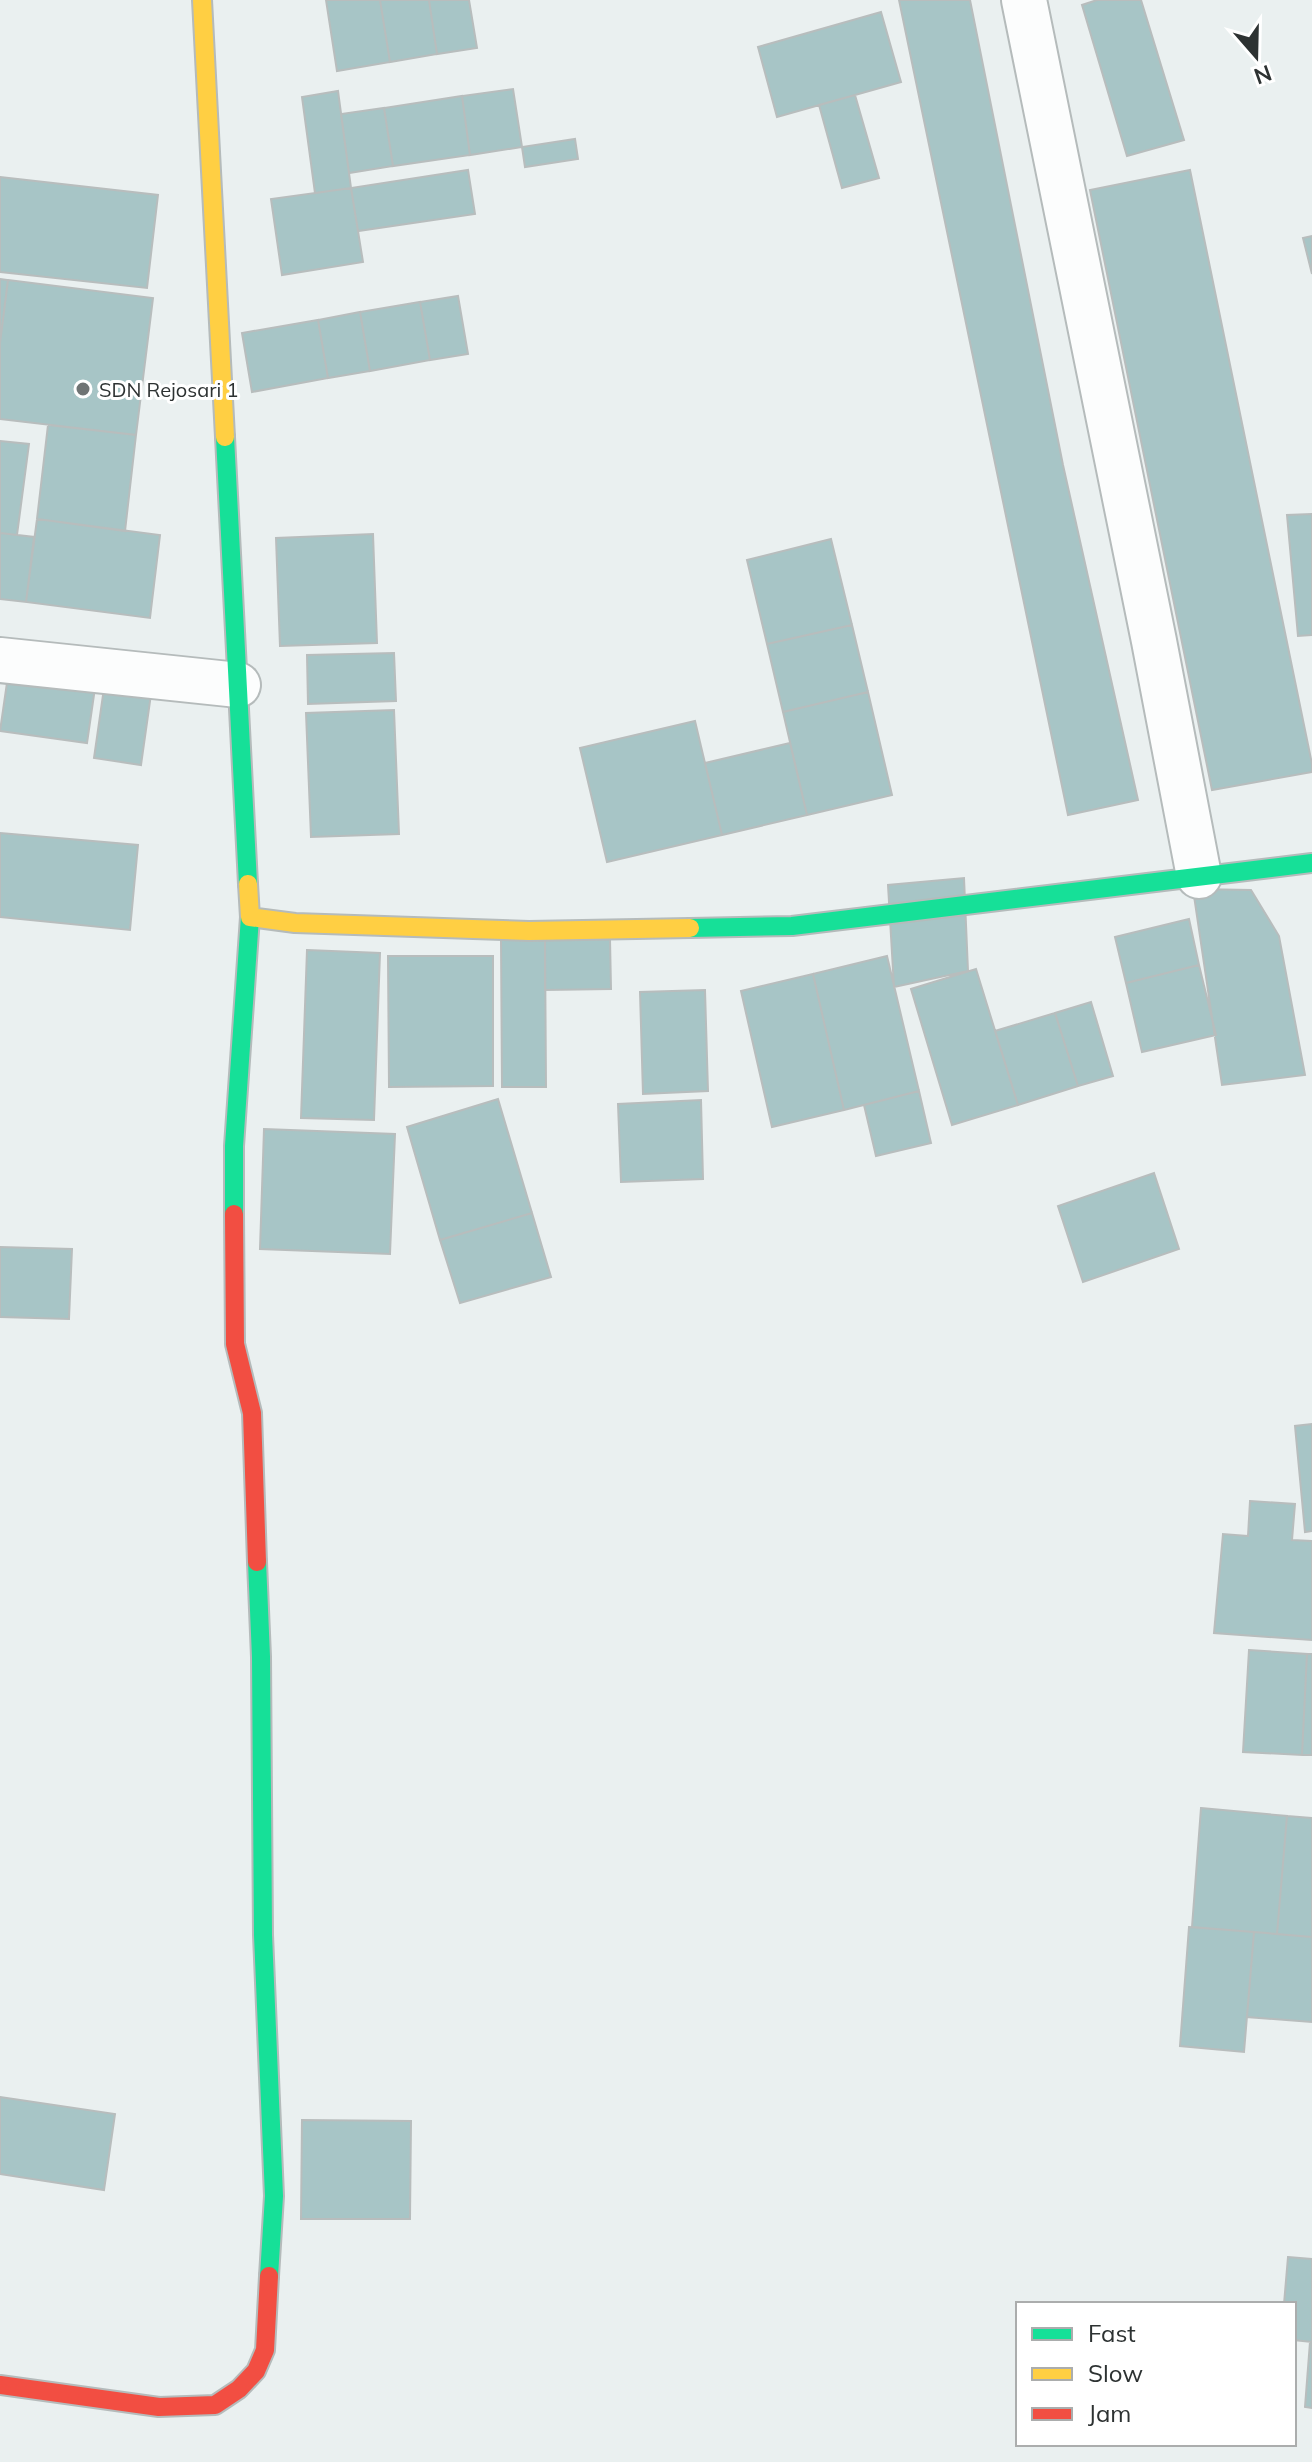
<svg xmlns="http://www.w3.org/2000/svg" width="1312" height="2462" viewBox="0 0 1312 2462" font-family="Mulish,sans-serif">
	<rect width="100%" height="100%" fill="#eaf0f0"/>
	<path fill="#a7c5c6" stroke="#b8bdbd" stroke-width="2" d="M326,0H380L390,62L337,71Z
		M380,0H429L437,54L390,62Z
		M429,0H469L477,48L437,54Z
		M899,0H970L1063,465L1138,800L1068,815Z
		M1097,0H1141L1184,140L1127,156L1082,5Z
		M881,12L901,82L777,117L758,47Z
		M513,89L522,147L470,155L462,96Z
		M338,91L351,188L315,193L302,97Z
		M855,95L879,178L842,188L819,105Z
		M462,96L470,155L393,166L384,108Z
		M384,108L393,166L349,173L341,114Z
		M575,139L578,159L525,167L522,147Z
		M468,170L475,214L358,231L351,188Z
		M1190,170L1312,764V772L1212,790L1090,190Z
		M0,177L158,195L147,288L0,272Z
		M351,188L363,262L282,275L271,199Z
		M1312,236V274L1303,238Z
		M0,279L8,280L0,343Z
		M8,280L153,298L136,435L0,419V343Z
		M458,296L468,354L430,360L420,302Z
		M420,302L430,360L370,371L360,312Z
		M360,312L370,371L328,378L318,320Z
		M318,320L328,378L252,392L242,333Z
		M48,425L136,435L125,531L37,519Z
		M0,441L29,444L17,535L0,533Z
		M1312,514V635L1298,636L1287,515Z
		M37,519L160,535L150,618L26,602Z
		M0,533L34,537L26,602L0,599Z
		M373,534L377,643L280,646L276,538Z
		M831,539L852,625L767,644L747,560Z
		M852,625L868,692L783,712L767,644Z
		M394,653L396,701L308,704L307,655Z
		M9,669L96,681L87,743L0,731Z
		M105,681L152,687L141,765L94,758Z
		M868,692L892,795L807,815L783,712Z
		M394,710L399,834L311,837L306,713Z
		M695,721L722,835L607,862L580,748Z
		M790,743L807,815L722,835L705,763Z
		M0,833L138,845L130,930L0,917Z
		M964,878L968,971L894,987L888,885Z
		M1193,889L1251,890L1279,936L1305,1075L1222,1085Z
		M1189,919L1199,965L1126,983L1115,937Z
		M610,939L611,989L545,990V940Z
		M501,940H545L546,1087H502Z
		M307,950L380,953L374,1120L301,1118Z
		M388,956H493V1086L389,1087Z
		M887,956L919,1091L844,1110L813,974Z
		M1199,965L1216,1035L1142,1052L1126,983Z
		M976,969L1018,1105L952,1125L911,989Z
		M813,974L844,1110L772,1127L741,991Z
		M705,990L708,1091L643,1094L640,992Z
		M1091,1002L1113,1076L1078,1086L1055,1013Z
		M1055,1013L1078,1086L1018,1105L995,1031Z
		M919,1091L931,1143L876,1156L864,1105Z
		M498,1099L532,1213L440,1240L407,1127Z
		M701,1100L703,1179L621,1182L618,1104Z
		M264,1129L395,1134L390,1254L260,1249Z
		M1154,1173L1179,1249L1083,1282L1058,1206Z
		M532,1213L551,1277L460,1303L440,1240Z
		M0,1247L72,1249L69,1319L0,1317Z
		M1312,1424V1531L1305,1532L1295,1426Z
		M1250,1501L1295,1504L1292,1540L1312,1541V1640L1214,1633L1223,1534L1248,1536Z
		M1249,1650L1307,1654L1302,1755L1243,1752Z
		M1307,1654H1312V1755H1302Z
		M1201,1808L1287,1816L1277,1934L1192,1927Z
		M1287,1816L1312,1818V1937L1277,1934Z
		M1189,1927L1254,1932L1244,2052L1180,2046Z
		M1254,1932L1312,1937V2022L1247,2017Z
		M0,2097L115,2114L104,2190L0,2174Z
		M302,2120L411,2121L410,2219H301Z
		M1288,2257L1312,2259V2342L1294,2340V2304H1284Z
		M1310,2342H1312V2408L1305,2407Z"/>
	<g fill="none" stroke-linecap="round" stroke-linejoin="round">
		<defs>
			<path id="street" d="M1024,0L1154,641L1199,876
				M0,660L238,685"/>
			<path id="fast" d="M225,437L248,884
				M690,928L792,926L1312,863
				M234,1214V1146L250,917
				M257,1562L261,1657L263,1935L274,2196L269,2276"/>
			<path id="slow" d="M202,0L225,437
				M248,884L250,917L295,923L529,931L690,928"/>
			<path id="jam" d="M234,1214L235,1344L252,1413L257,1562
				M0,2385L159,2407L215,2405L239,2389L256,2371L265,2350L269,2276"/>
		</defs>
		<use href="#street" stroke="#b5bbbb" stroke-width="48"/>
		<use href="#fast" stroke="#b5bbbb" stroke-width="22"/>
		<use href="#slow" stroke="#b5bbbb" stroke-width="22"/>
		<use href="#jam" stroke="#b5bbbb" stroke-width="22"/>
		<use href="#street" stroke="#fcfdfd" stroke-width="44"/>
		<use href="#fast" stroke="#16e098" stroke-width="18"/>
		<use href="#slow" stroke="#ffcf43" stroke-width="18"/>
		<use href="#jam" stroke="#f24e42" stroke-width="18"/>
	</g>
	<circle fill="#6f7474" stroke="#fff" stroke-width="3" cx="83" cy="389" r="8"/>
	<g text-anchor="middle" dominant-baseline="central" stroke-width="6" stroke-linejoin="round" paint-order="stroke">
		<g font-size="20" fill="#2d3232" stroke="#fff" text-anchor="start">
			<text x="99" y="389">SDN Rejosari 1</text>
		</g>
	</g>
	<rect x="1016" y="2302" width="280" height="144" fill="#ffffff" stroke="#abadad" stroke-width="2"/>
	<rect x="1032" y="2328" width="40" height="12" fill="#16e098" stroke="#abadad" stroke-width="2"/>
	<text x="1088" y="2342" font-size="24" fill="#2d3232">Fast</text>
	<rect x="1032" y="2368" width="40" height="12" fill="#ffcf43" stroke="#abadad" stroke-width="2"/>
	<text x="1088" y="2382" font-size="24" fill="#2d3232">Slow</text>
	<rect x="1032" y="2408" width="40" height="12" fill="#f24e42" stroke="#abadad" stroke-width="2"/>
	<text x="1088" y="2422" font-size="24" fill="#2d3232">Jam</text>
	<g transform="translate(1256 56) rotate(160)" stroke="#ffffff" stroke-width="6" paint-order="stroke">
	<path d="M0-6L14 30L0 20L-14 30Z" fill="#2d3232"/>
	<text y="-12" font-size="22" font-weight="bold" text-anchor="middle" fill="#2d3232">N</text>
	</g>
</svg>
